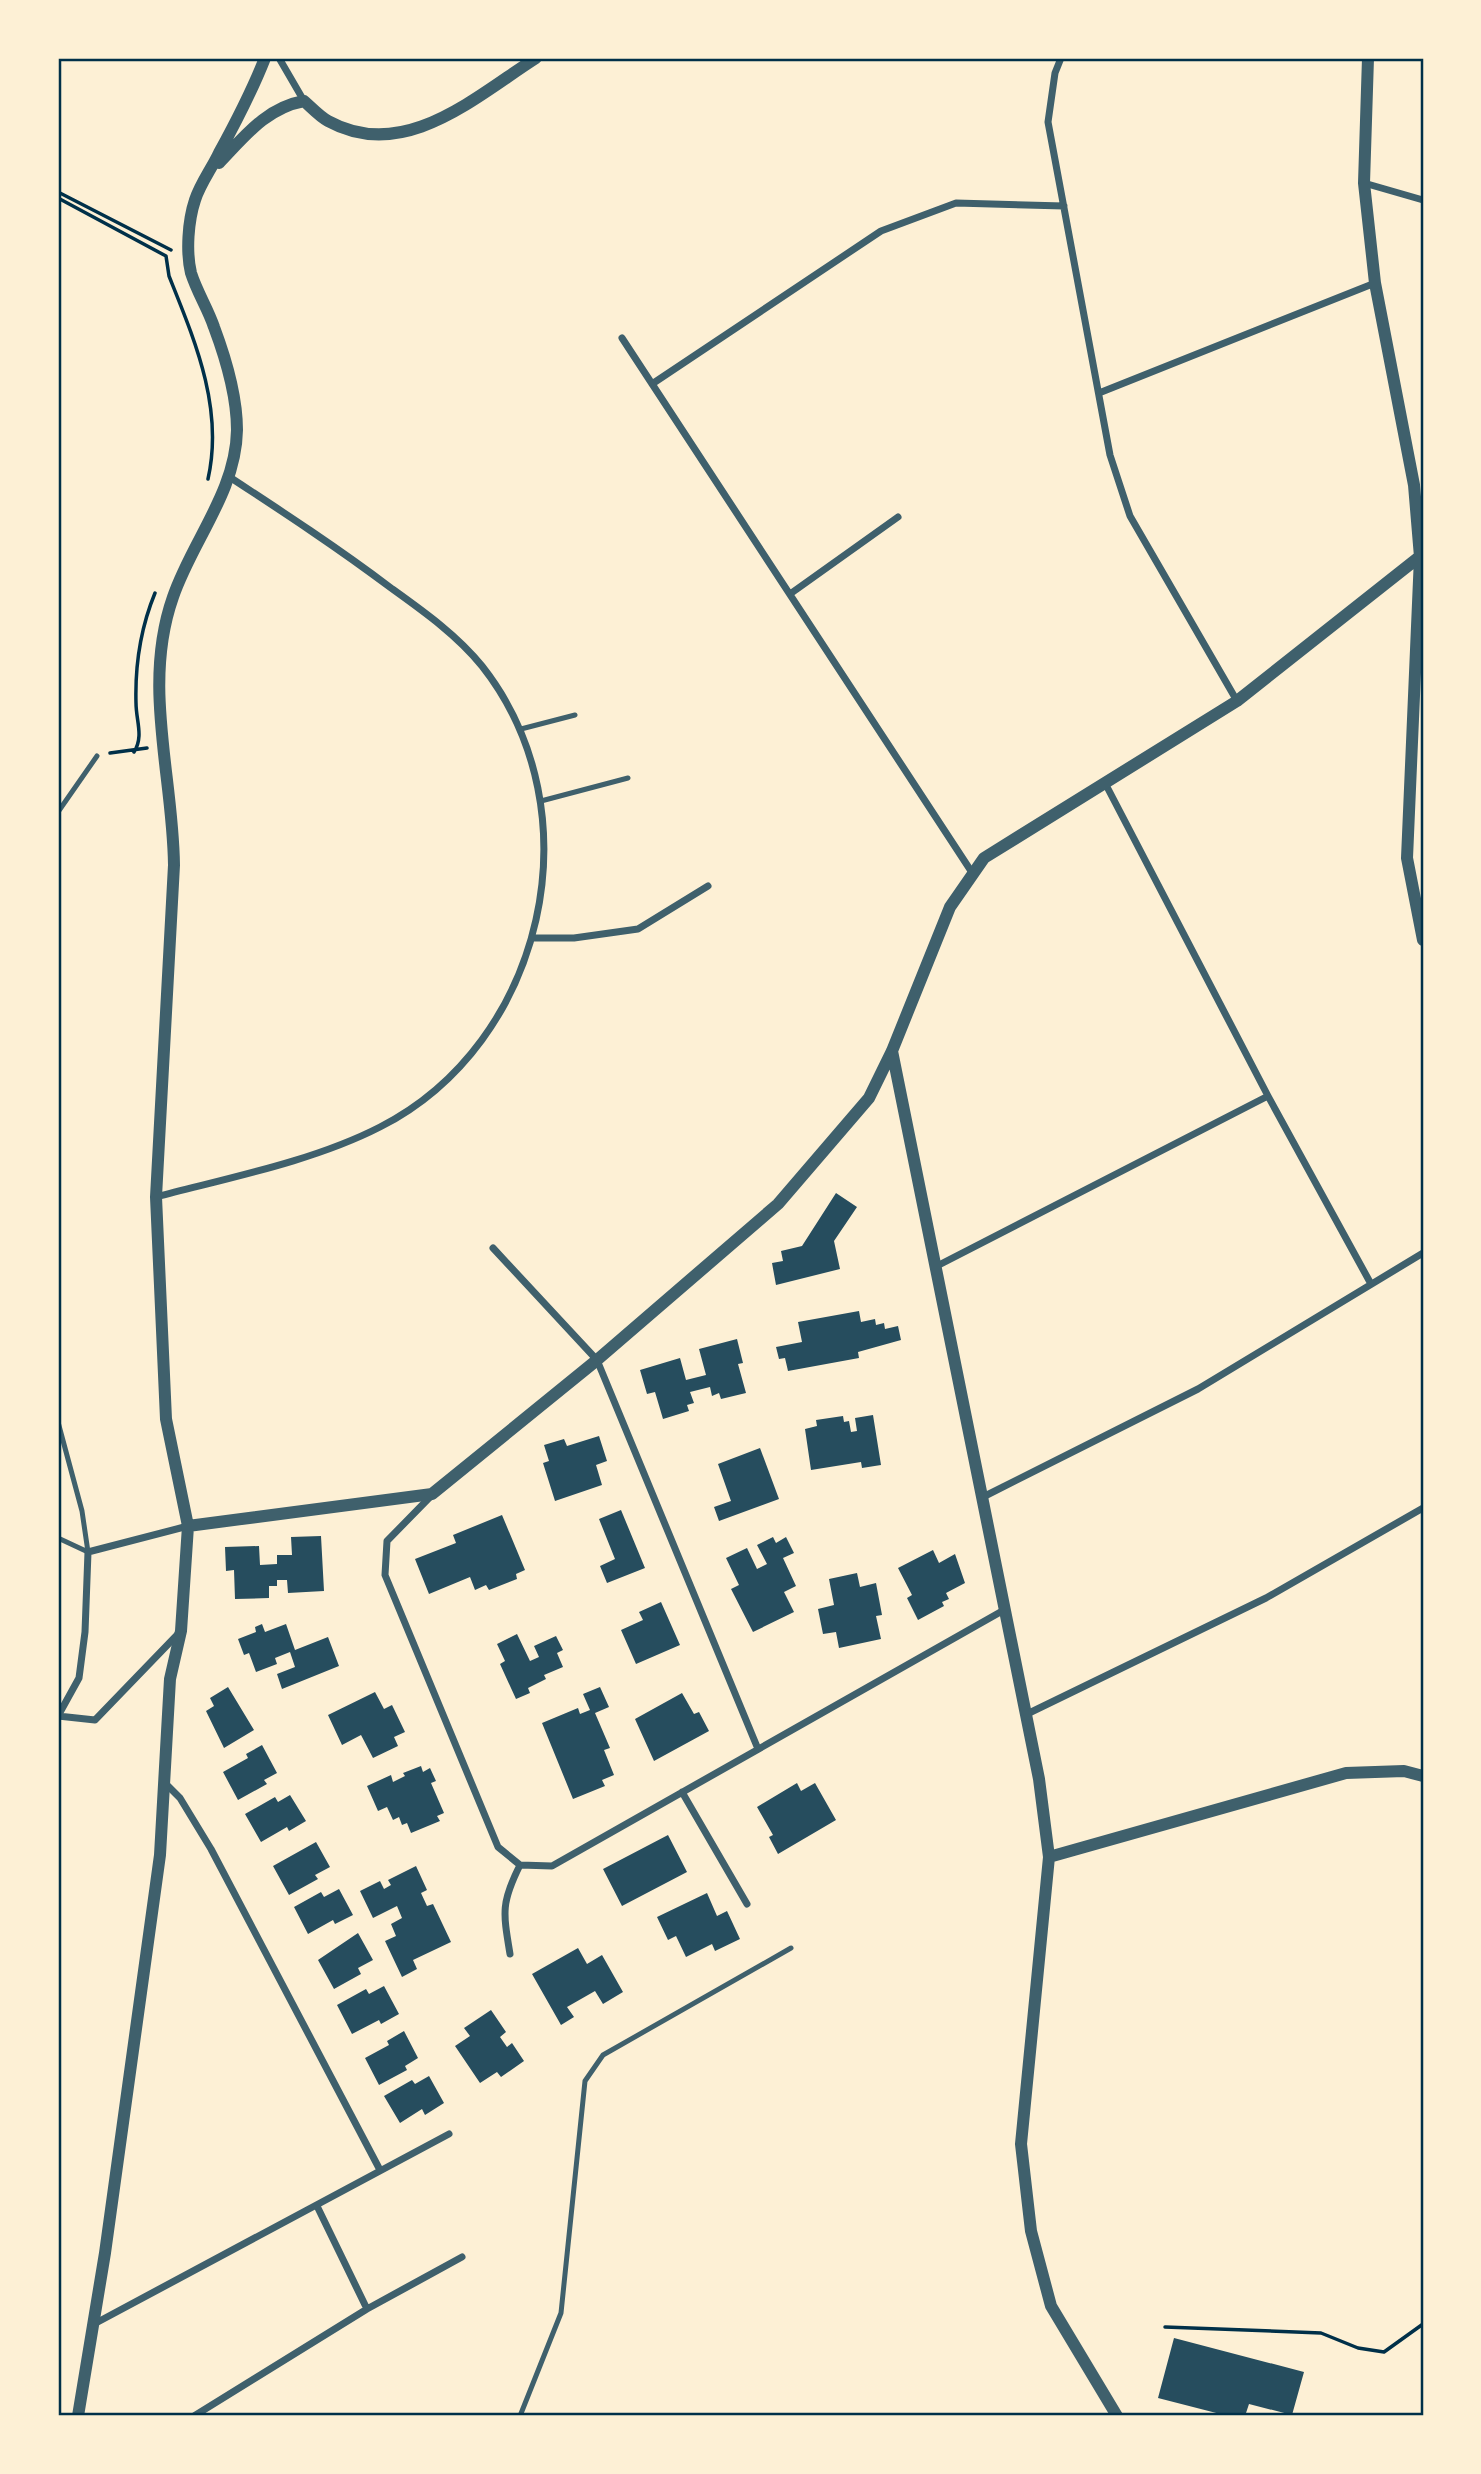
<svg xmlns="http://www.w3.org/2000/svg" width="1481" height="2474" viewBox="0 0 1481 2474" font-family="Rubik,sans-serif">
	<rect width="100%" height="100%" fill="#fdf0d5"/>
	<path fill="#264d5e" d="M836,1193L857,1207L834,1241L840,1269L776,1285L772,1263L783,1261L781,1251L802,1246Z
		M859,1311L861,1322L875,1319L876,1325L884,1323L885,1329L898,1326L901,1340L858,1352L859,1358L788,1371L785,1358L779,1359L776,1347L802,1342L798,1322Z
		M737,1339L743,1363L738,1364L746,1393L721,1399L719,1393L712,1396L710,1387L690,1392L694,1403L687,1405L689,1411L663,1419L655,1392L647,1394L640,1370L680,1358L686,1380L706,1375L699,1349Z
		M873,1415L881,1465L862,1468L861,1462L811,1470L805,1429L817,1426L816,1420L843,1416L844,1422L849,1421L851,1432L857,1431L855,1418Z
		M599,1436L607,1461L596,1465L602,1485L555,1501L543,1463L549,1461L544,1445L564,1439L567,1446Z
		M760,1448L779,1499L719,1521L714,1507L731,1501L718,1464Z
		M621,1510L645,1568L607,1583L600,1566L615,1559L599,1519Z
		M502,1515L525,1570L516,1574L517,1579L489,1590L486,1585L475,1590L470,1577L429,1594L415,1559L456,1543L453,1535Z
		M321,1536L324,1591L288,1593L287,1580H277V1586H269V1598L235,1599L234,1570L226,1571L225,1547L259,1546L260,1565L277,1564V1555H292L291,1537Z
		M773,1537L776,1543L786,1537L794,1553L783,1558L796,1586L784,1592L794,1612L753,1632L731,1589L739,1585L726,1558L747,1548L757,1569L767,1564L757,1545Z
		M933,1550L939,1563L955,1554L965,1583L946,1593L949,1599L942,1602L944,1606L918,1620L907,1598L912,1595L898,1568Z
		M857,1573L860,1587L876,1583L882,1615L876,1616L881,1639L839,1648L836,1632L823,1634L818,1609L834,1605L829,1579Z
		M661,1602L680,1645L636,1664L621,1630L643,1620L639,1612Z
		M262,1624L265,1632L286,1624L295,1650L328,1637L339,1666L282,1689L277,1674L295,1667L290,1652L275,1658L277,1664L256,1672L249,1653L244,1655L238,1639L256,1632L255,1627Z
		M517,1634L530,1661L539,1657L534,1646L556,1636L563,1650L557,1653L563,1667L544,1675L546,1679L528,1688L530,1693L516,1699L500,1664L505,1661L497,1644Z
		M228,1687L254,1730L224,1748L206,1711L214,1706L210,1698Z
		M600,1687L609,1707L595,1713L610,1748L604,1750L614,1775L602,1780L605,1786L573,1799L542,1723L578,1708L580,1714L590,1710L583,1694Z
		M375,1692L384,1709L392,1705L405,1732L394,1737L398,1746L373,1758L361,1735L342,1745L328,1715Z
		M682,1693L694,1714L699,1712L709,1731L654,1761L635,1719Z
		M262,1745L277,1773L264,1780L267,1784L238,1800L223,1772L248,1758L246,1754Z
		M421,1766L423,1772L430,1768L436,1781L431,1783L444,1813L437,1816L440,1821L411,1833L407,1823L402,1825L399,1817L393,1820L387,1807L378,1811L367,1786L391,1775L393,1782L405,1776L403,1773Z
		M797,1783L801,1791L815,1783L836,1820L778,1854L769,1837L773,1835L757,1807Z
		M290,1795L306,1821L289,1831L287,1827L261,1842L245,1814L275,1797L278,1802Z
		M668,1835L687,1872L622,1906L603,1869Z
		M316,1842L330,1867L315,1875L318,1879L289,1895L273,1866Z
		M416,1866L427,1890L421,1893L427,1906L433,1904L451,1942L413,1960L417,1969L402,1977L385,1941L396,1936L391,1924L402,1918L397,1906L373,1918L360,1891L380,1881L384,1889L391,1885L388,1880Z
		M339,1889L353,1915L335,1924L333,1920L308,1934L294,1907L321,1892L324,1897Z
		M707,1893L717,1916L727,1911L740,1939L715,1951L712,1944L686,1957L676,1936L668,1940L657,1917Z
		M358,1933L373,1960L358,1968L361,1974L334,1989L318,1960Z
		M578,1948L587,1964L602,1955L623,1992L603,2004L595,1991L567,2007L574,2017L561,2025L532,1974Z
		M384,1986L399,2014L381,2024L379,2020L352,2034L337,2005L366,1989L369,1994Z
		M491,2010L506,2032L500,2037L507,2047L512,2043L524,2061L501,2077L497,2072L480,2083L455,2046L470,2036L464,2028Z
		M404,2031L418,2058L405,2066L407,2070L379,2085L365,2058L389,2045L387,2041Z
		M429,2076L444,2103L425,2115L422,2109L400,2123L384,2096L412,2080L415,2084Z
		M1174,2338L1304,2372L1292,2415L1249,2404L1245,2416H1228L1158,2398Z"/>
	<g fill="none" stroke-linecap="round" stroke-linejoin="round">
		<path stroke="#003049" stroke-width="3.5" d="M58,192L171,250
			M58,198L166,256L169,276C195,341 224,408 208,479
			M134,752C144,736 136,721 136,703C135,667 141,627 155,593
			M110,753L147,748
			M1165,2327L1321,2333L1358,2348L1384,2352L1423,2324"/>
		<path stroke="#3f606c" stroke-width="5" d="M521,729L575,715
			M541,801L628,778
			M58,812L97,756
			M58,1422L82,1511L88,1552
			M58,1538L88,1552
			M520,2416L561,2313L585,2081L603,2055L791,1948"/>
		<path stroke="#3f606c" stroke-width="7" d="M279,58L304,101
			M1061,58L1055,73L1048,122L1110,455L1130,516L1237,701
			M1364,183L1423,200
			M622,338L973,874
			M652,384L881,231L956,203L1064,206
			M1099,393L1375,283
			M790,594L898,517
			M1105,783L1268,1096L1371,1284
			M533,938H574L638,929L708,886
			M156,1197C228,1178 314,1161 380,1127C545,1043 597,812 482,666C457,635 423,611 391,588C338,548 283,512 228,476
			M493,1248L597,1360L758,1749
			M935,1267L1268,1096
			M432,1495L387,1541L385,1575L498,1847L520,1865L552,1866L1004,1610
			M981,1498L1198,1389L1423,1253
			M1025,1715L1266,1598L1423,1508
			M58,1716L79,1678L85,1632L88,1552L188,1526
			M58,1716L95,1720L178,1634
			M165,1783L180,1798L211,1849L380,2170
			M682,1792L747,1904
			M510,1954C503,1912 501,1903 520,1865
			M317,2206L367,2309
			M94,2324L449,2134
			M194,2416L367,2309L462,2257"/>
		<path stroke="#3f606c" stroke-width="12" d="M1368,58L1364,183L1375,283L1414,485L1420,557L1407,858L1423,940
			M219,163C245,136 266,108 304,101C311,107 319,116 328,121C404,163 475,97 536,58
			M892,1051L1039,1779L1049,1857L1021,2144L1031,2231L1051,2306L1117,2416
			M188,1526L432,1494L597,1360L778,1204L869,1098L892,1051L950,907L984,858L1237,701L1423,554
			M1049,1857L1346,1773L1404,1771L1423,1776
			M78,2416L105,2253L160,1855L170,1679L181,1631L188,1526L166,1419L156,1197L174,865C173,775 142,685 173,597C192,541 236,492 237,430C237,395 226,359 214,327C208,309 197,292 191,273C186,252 188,221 195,200C200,184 212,168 219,153C236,122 252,91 265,58"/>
	</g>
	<rect width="1481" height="2474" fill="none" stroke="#fdf0d5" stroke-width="119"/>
	<rect x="60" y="60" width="1362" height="2354" fill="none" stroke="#003049" stroke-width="2.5"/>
</svg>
